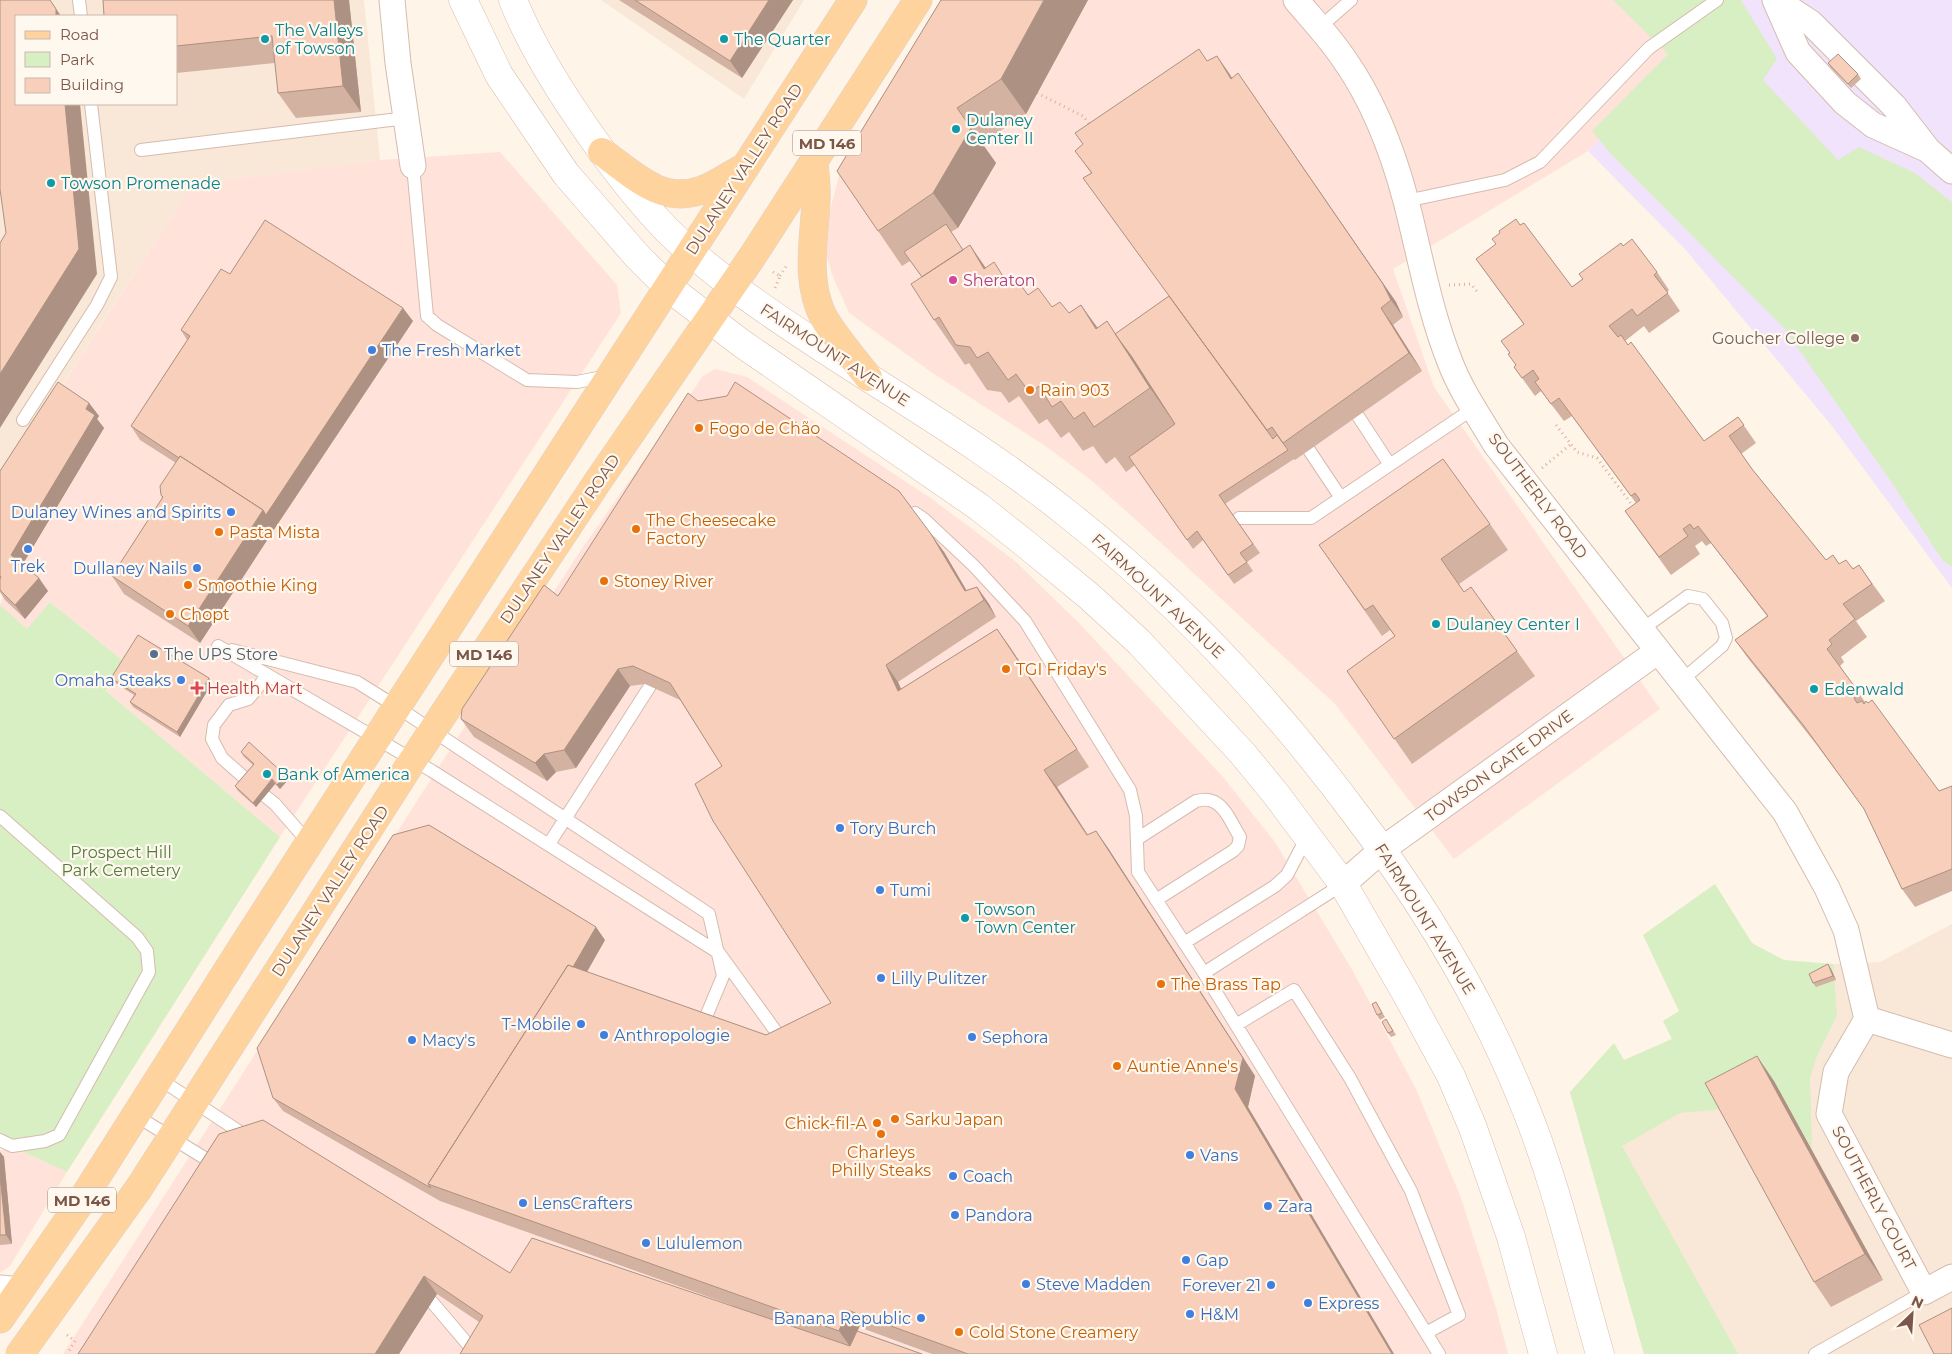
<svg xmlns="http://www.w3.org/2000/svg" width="1952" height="1354" viewBox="0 0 1952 1354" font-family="Montserrat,sans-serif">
	<rect width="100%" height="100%" fill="#fef4e7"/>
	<path fill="#f9e8d7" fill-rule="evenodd" d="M0,0H364L380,160L192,184L0,481ZM16,16H176V104H16Z
		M601,0H804L744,99Z
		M1952,924V1354H1644L1570,1092L1833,964L1880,962Z"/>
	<path fill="#ffe3da" d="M955,0H1636L1690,48L1588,151L1393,269L1434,387L1660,709L1454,859L1335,704L1135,519L1091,480L1044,445L934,374L849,313L833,277L824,247L828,218L839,175Z
		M500,152L617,285L621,313L280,837L106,691L122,660L50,602L27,630L0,605L4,594L0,588V482L192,184L380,160Z
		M715,369L747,377L932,499L1015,561L1078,622L1223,777L1275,842L1354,973L1416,1089L1461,1198L1496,1308L1508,1354H63L458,737L583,547L703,376Z
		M0,1150H19L67,1172L10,1266L0,1273Z"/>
	<path fill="#f1e3fb" d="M1636,0H1952V588L1832,426L1685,249L1588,151L1690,48Z"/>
	<path fill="#d8eec3" d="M1613,0H1741L1777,59L1763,80L1838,160L1859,147L1915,173L1952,202V567L1943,561L1894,486L1784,328L1610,153L1592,131L1668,54Z
		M50,602L122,660L106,691L280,837L67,1172L19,1150L0,1147V605L27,629Z
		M1715,884L1752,943L1784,960L1833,964L1837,1015L1817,1056L1810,1078L1812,1149L1774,1081L1723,1109L1680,1113L1622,1146L1738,1354H1644L1570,1092L1614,1043L1624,1060L1672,1039L1663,1021L1679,1011L1643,935Z"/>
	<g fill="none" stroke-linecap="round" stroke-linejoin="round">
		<defs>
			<path id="lane" d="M79,0L81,16
				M1320,27L1351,0
				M141,150L407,118
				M413,166L427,316L437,325L527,380L577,382L608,376
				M1406,201L1505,180L1540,162L1649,48L1717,0
				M1358,416L1390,465
				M23,420L97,305L111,277L91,104
				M1309,450L1341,498
				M915,513L925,520L974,566L1025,621L1130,790L1136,816L1138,872L1204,973L1439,1354
				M1239,518H1311L1474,408
				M1641,630L1688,596L1703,599L1722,623L1726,638L1722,646L1682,680
				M218,646L432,771L719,953L785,1044
				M232,650L357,682L397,707L709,914L723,976L702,1026
				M247,780L222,758L212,739L214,725L229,705L248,699L268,675
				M265,796L275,804L309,843
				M0,816L137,937L147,951L149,972L59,1135L45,1141L12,1146L0,1140
				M1137,839L1196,801C1200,800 1208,799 1212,801C1225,805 1233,826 1240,837L1238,846L1233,851L1156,900
				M549,844L650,686
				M1184,943L1275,886L1287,875L1308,835
				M1204,973L1343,884
				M1236,1025L1294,990L1350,1078L1411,1191L1459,1315L1426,1333
				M158,1078L249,1138
				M135,1115L211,1162
				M432,1302L476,1354
				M1815,1354L1924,1292"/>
			<path id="street" d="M392,0L398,63L413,166
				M1296,0C1312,19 1330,38 1344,59C1373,100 1393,152 1406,201C1420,255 1429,309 1450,362C1461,391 1480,418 1496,445L1785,812L1827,888L1846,930L1867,1019L1836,1072L1829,1114L1924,1292L1952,1277
				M1775,0L1798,52L1845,103L1873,125L1924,148
				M1776,0L1811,23L1894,106L1928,150L1952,171
				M1343,884L1383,849L1658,651
				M1867,1019L1952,1045
				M0,1288L21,1290"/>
			<path id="secondary" d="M463,0L499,75L566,174L637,256L668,287L741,343L979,507L1027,545L1090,597L1139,642L1243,754L1275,793L1343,884L1407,995L1451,1076L1473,1128L1511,1237L1543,1354
				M513,0C528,38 555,83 578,117C605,157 634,196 667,230C714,276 769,313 824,349C907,403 992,453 1069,515C1177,600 1272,702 1354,812C1421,900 1479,994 1521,1097C1556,1180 1575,1268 1600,1354"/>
			<path id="primary" d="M602,152C633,174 661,205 702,190C716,185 730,175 743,168
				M814,163C815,175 817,188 816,201C814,240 805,282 824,318C835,337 854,359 868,377
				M0,1319L78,1206L246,941L853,0
				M20,1354L139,1188L413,760L598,481L752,257L918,0"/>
		</defs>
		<use href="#lane" stroke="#d5bcae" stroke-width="14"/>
		<use href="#street" stroke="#d5bcae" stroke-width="27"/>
		<use href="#secondary" stroke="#dabdad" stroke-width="29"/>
		<use href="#primary" stroke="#ddd3cf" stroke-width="29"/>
		<path stroke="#ddb19d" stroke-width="3" stroke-dasharray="1 4" stroke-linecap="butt" d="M1037,93L1083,116L1091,126
			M773,272L780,276L775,288
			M780,276L787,265
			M1449,285L1471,284L1479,294
			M1556,425L1577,452L1597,458L1635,509
			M1542,468L1571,444
			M67,1335L75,1341L67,1354"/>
		<use href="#lane" stroke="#fff" stroke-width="12"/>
		<use href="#street" stroke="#fff" stroke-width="25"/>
		<use href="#secondary" stroke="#fff" stroke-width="28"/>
		<use href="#primary" stroke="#ffd39d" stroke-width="28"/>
	</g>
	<path fill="#d4b2a1" d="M103,0H349L361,112L296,118L278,93L275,63L176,73V16Z
		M619,0H793L742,78Z
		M941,0H1088L1026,114L982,143L996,163L958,228L951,232L963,250L970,245L985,268L1028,295L1052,307L1069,313L1081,305L1097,328L1107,321L1115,334L1169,296L1083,178L1091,173L1075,151L1083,144L1075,133L1207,61L1250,91L1396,302L1403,317L1393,325L1422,371L1295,460L1294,459L1225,504L1260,553L1247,562L1253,571L1234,584L1203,540L1193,549L1135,465L1126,472L1115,457L1106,464L1093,446L1083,451L1069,432L1061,438L1047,419L1039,424L1019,396L1009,403L1001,392L987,390L969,363L965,365L934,320L922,277L910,261L902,266L837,171Z
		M1828,63L1858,74L1861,79L1851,88L1831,68Z
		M1623,246L1657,272L1669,290L1667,292L1680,311L1649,333L1644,326L1625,341L1704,441L1738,417L1756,443L1741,454L1752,469L1826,560L1853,569L1859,565L1885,601L1856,621L1867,637L1841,657L1844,662L1840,666L1865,702L1939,791L1952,786V891L1915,907L1902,889L1865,810L1816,744L1747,657L1735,640L1767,616L1711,543L1706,546L1702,541L1695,546L1700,554L1671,575L1625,511L1636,503L1572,416L1564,421L1541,391L1535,396L1514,367L1516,365L1510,353L1524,325L1476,259L1572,287Z
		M230,274L413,321L275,528L200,643L124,594L112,576L162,498L161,495L176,463L140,440L131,426L187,340L181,330Z
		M698,401L944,552L966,590L977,587L989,604L996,617L898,682L901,689L997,629L1089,767L1057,787L1088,835L1096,831L1108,848L1255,1076L1248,1107L1394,1354H932L859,1327L858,1331L922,1354L479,1322L437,1294L399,1354H78L219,1134L510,1273L734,1306L440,1201L283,1111L273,1098L605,940L587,972L766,1035L831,1003L722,766L680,700L645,684L630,686L576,768L556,772L547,781L474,737L461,719L558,596Z
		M89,403L99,416L97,419L104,428L22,565L48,591L25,619L5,600L0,592V471Z
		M1490,524L1508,550L1459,584L1464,592L1471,587L1535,676L1412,764L1347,671L1395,636L1390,630L1382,636L1319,545Z
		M111,678L212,683L180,737L133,707L130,702L134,695L115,683Z
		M241,752L285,775L288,780L280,789L275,784L256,807L238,791L235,786L253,765L244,757Z
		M1831,969L1836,980L1816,987L1813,983Z
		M1379,1007L1385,1017L1380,1020L1377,1015Z
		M1386,1019L1396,1035L1391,1037L1388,1033Z
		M1774,1081L1883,1280L1831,1307L1814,1282Z
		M0,1152L4,1157L12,1244L0,1245Z"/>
	<path fill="#ad9183" d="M50,0L61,16H56Z
		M334,0H349L361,112L343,86Z
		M769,0H793L742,78L730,61Z
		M1044,0H1088L1026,114L1001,79Z
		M1217,56L1229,73L1243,96L1231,79Z
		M1238,73L1396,302L1403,317L1391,300Z
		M65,104H80L97,274L0,428V374Z
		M971,128L996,163L958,228L933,193Z
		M970,245L1001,290L984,269Z
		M1081,305L1113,349L1096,329Z
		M403,308L413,321L275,528L200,643L188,626L263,510Z
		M1381,308L1393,325L1422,371L1409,353Z
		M1107,321L1138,366L1181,433L1150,388Z
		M89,403L99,416L97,419L104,428L20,569L11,555Z
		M931,534L944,552L977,608L965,591Z
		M39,578L48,591L25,619L15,605Z
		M977,587L989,604L996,617L984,600Z
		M997,629L1010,647L1089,767Z
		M886,665L898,682L910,709L898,691Z
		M618,669L630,686L576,768L564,750Z
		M209,678L212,683L180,737L177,732Z
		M544,754L556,772L547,781L535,763Z
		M1044,770L1057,787L1099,853L1087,835Z
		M285,775L288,780L280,789L277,785Z
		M272,779L275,784L256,807L253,803Z
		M1096,831L1108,848L1255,1076L1248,1107L1394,1354H1392L1235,1089Z
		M596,927L605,940L581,982L432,1185Z
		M1828,964L1831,969L1836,980L1833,976Z
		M1757,1056L1774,1081L1883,1280L1865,1254Z
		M0,1152L4,1157L12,1244L6,1235L0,1175Z
		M424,1276L437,1294L399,1354H375Z
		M847,1310L859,1327L851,1348L839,1331Z"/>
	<path fill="#f7cfbb" stroke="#ad9183" d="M0,0H50L56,9V16H16V104H65L79,249L0,374V243L6,233L0,189Z
		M103,0H334L343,86L278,93L272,36L176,46V16H104Z
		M635,0H769L730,61Z
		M941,0H1044L1001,79L957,108L971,128L933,193L878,231L837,171Z
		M1199,49L1207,61L1217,56L1231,79L1238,73L1383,284L1391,300L1381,308L1409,353L1283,443L1272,427L1267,430L1083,178L1092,173L1075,151L1083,144L1075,133Z
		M1838,54L1858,74L1848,84L1828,63Z
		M1516,219L1520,225L1524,223L1572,287L1583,279L1579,274L1621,243L1623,246L1632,239L1657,272L1654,275L1668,293L1637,316L1632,309L1609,326L1618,337L1621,335L1628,345L1631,342L1704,441L1738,417L1744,425L1729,436L1752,469L1826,560L1833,555L1839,564L1846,560L1853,569L1859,565L1872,584L1843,604L1855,619L1829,640L1832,644L1827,649L1860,694L1854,698L1857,703L1862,701L1864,704L1866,701L1868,703L1872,700L1939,791L1952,786V869L1902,889L1864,809L1804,726L1735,640L1768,616L1698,526L1694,529L1690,524L1683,529L1688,536L1659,557L1625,511L1640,500L1635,493L1631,496L1559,398L1551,404L1535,382L1539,379L1533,370L1522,378L1514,367L1516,365L1508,354L1510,353L1501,341L1524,324L1476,259L1496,244L1492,239L1500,233L1499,231Z
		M265,220L403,308L266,515L263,510L180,456L179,458L131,426L190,336L181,330L221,269L230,274Z
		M946,224L963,250L922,277L904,252Z
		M970,245L984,269L994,262L1006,281L1014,276L1028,295L1038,288L1052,307L1060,302L1069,313L1081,305L1096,329L1107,321L1150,388L1094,427L1084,412L1074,419L1061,401L1052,407L1039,386L1030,393L1016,374L1008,380L988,352L977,358L970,347L956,345L939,317L934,320L911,284Z
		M1169,296L1273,439L1277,435L1288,450L1219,495L1253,544L1240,553L1247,562L1228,575L1197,531L1187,540L1129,457L1175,424L1132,357L1115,334Z
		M58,382L89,403L86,409L95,415L11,555L39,578L15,605L0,590V579L1,577L0,576V471Z
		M735,382L899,491L931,534L965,591L977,587L984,600L886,665L898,691L997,629L1077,749L1044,770L1087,835L1096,831L1243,1058L1235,1089L1392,1354H968L847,1310L839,1331L428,1184L568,965L766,1035L831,1003L713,821L695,784L722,766L670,683L633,666L618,669L564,750L544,754L535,763L461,719L462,709L544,585L558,596L688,393L698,401L727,396Z
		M180,456L263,510L188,626L112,576L163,497L161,495L160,486Z
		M1443,459L1490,524L1441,559L1464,592L1471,587L1517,651L1394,739L1347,671L1395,636L1373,605L1365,610L1319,545Z
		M138,635L209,678L177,732L130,702L136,694L111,678Z
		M249,742L285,775L277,785L272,779L253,803L235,786L254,764L241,752Z
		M429,825L596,927L573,967L568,965L428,1184L431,1188L273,1098L257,1048L393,835Z
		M1828,964L1833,976L1813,983L1809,974Z
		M1376,1002L1382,1013L1377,1015L1372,1004Z
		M1386,1019L1393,1031L1388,1033L1382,1022Z
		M1757,1056L1865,1254L1814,1282L1705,1083Z
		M263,1120L510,1273L532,1238L850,1346L857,1331L922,1354H460L483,1316L424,1276L375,1354H78L219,1134Z
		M0,1175L6,1235H0Z
		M1952,1308V1354H1934L1919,1325Z"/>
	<g fill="#0f9aa8" stroke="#fff8ef" stroke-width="2">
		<circle cx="265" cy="39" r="5"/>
		<circle cx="724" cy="39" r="5"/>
		<circle cx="956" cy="129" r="5"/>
		<circle cx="51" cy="183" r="5"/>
		<circle cx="1436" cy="624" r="5"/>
		<circle cx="1814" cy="689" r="5"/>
		<circle cx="267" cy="774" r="5"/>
		<circle cx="965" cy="918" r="5"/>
	</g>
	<circle fill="#d1479c" stroke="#fff8ef" stroke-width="2" cx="953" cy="280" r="5"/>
	<circle fill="#8d6e63" stroke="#fff8ef" stroke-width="2" cx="1855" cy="338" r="5"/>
	<g fill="#3f7fe0" stroke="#fff8ef" stroke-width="2">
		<circle cx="372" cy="350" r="5"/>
		<circle cx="231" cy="512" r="5"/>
		<circle cx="28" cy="549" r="5"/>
		<circle cx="197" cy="568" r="5"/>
		<circle cx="181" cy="680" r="5"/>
		<circle cx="840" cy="828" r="5"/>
		<circle cx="880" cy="890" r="5"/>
		<circle cx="881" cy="978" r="5"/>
		<circle cx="581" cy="1024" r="5"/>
		<circle cx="604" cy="1035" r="5"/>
		<circle cx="972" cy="1037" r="5"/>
		<circle cx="412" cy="1040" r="5"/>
		<circle cx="1190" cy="1155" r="5"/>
		<circle cx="953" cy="1176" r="5"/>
		<circle cx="523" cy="1203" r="5"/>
		<circle cx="1268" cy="1206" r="5"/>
		<circle cx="955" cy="1215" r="5"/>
		<circle cx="646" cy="1243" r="5"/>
		<circle cx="1186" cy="1260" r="5"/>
		<circle cx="1026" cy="1284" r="5"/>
		<circle cx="1271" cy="1285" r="5"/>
		<circle cx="1308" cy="1303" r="5"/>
		<circle cx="1190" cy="1314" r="5"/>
		<circle cx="921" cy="1318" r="5"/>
	</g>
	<g fill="#e8710a" stroke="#fff8ef" stroke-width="2">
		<circle cx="1030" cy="390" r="5"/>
		<circle cx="699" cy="428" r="5"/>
		<circle cx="636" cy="529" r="5"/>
		<circle cx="219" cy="532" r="5"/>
		<circle cx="604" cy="581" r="5"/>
		<circle cx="188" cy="585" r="5"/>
		<circle cx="170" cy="614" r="5"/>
		<circle cx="1006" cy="669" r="5"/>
		<circle cx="1161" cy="984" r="5"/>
		<circle cx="1117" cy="1066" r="5"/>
		<circle cx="895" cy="1119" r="5"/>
		<circle cx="877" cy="1123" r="5"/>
		<circle cx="881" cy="1134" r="5"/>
		<circle cx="959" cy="1332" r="5"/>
	</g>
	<circle fill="#5c6f8a" stroke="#fff8ef" stroke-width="2" cx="154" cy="654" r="5"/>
	<path fill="#e0444e" stroke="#fff8ef" stroke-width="2" d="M194.5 680.5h5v5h5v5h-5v5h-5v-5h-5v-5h5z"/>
	<g text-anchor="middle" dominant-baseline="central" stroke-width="4.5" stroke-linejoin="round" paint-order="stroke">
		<g fill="#fff8ef" stroke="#a3877a" stroke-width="1">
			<rect x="793" y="130.5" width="68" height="25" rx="4"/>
			<rect x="450" y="641.5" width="68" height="25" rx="4"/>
			<rect x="48" y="1187.5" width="68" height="25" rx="4"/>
		</g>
		<g font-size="15" font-weight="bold" fill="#7c5648">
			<text x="827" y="143">MD 146</text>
			<text x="484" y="654">MD 146</text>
			<text x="82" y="1200">MD 146</text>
		</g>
		<g font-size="16" fill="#0d838f" stroke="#fff8ef" text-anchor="start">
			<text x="275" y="30">The Valleys<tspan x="275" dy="18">of Towson</tspan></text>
			<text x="734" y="39">The Quarter</text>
			<text x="966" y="120">Dulaney<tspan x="966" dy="18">Center II</tspan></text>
			<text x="61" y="183">Towson Promenade</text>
			<text x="1446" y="624">Dulaney Center I</text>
			<text x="1824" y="689">Edenwald</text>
			<text x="277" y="774">Bank of America</text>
			<text x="975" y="909">Towson<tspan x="975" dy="18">Town Center</tspan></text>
		</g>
		<g font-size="16" fill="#7c5648" stroke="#fff8ef">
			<text transform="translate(744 169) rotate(-57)">DULANEY VALLEY ROAD</text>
			<text transform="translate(835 355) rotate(33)">FAIRMOUNT AVENUE</text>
			<text transform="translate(1538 496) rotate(53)">SOUTHERLY ROAD</text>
			<text transform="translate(560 539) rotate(-56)">DULANEY VALLEY ROAD</text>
			<text transform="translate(1158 596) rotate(43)">FAIRMOUNT AVENUE</text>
			<text transform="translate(1499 766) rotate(-36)">TOWSON GATE DRIVE</text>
			<text transform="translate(330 891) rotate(-57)">DULANEY VALLEY ROAD</text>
			<text transform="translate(1425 919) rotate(58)">FAIRMOUNT AVENUE</text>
			<text transform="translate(1874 1198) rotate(62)">SOUTHERLY COURT</text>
		</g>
		<g font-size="16" fill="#b23c85" stroke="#fff8ef" text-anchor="start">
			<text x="963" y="280">Sheraton</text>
		</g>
		<g font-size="16" fill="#785e54" stroke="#fff8ef" text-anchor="end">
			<text x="1845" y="338">Goucher College</text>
		</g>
		<g font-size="16" fill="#366cbe" stroke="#fff8ef" text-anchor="start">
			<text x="382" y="350">The Fresh Market</text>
			<text x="221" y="512" text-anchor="end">Dulaney Wines and Spirits</text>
			<text x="28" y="566" text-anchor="middle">Trek</text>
			<text x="187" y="568" text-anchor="end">Dullaney Nails</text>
			<text x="171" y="680" text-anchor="end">Omaha Steaks</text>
			<text x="850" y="828">Tory Burch</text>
			<text x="890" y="890">Tumi</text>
			<text x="891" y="978">Lilly Pulitzer</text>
			<text x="571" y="1024" text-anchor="end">T-Mobile</text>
			<text x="614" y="1035">Anthropologie</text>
			<text x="982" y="1037">Sephora</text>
			<text x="422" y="1040">Macy's</text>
			<text x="1200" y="1155">Vans</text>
			<text x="963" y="1176">Coach</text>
			<text x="533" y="1203">LensCrafters</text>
			<text x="1278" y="1206">Zara</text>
			<text x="965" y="1215">Pandora</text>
			<text x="656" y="1243">Lululemon</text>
			<text x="1196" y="1260">Gap</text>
			<text x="1036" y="1284">Steve Madden</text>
			<text x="1261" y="1285" text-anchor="end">Forever 21</text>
			<text x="1318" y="1303">Express</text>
			<text x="1200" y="1314">H&amp;M</text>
			<text x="911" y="1318" text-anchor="end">Banana Republic</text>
		</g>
		<g font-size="16" fill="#c56008" stroke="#fff8ef" text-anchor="start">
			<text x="1040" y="390">Rain 903</text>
			<text x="709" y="428">Fogo de Chão</text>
			<text x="646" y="520">The Cheesecake<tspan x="646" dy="18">Factory</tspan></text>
			<text x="229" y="532">Pasta Mista</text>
			<text x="614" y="581">Stoney River</text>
			<text x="198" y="585">Smoothie King</text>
			<text x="180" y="614">Chopt</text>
			<text x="1016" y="669">TGI Friday's</text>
			<text x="1171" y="984">The Brass Tap</text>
			<text x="1127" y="1066">Auntie Anne's</text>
			<text x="905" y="1119">Sarku Japan</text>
			<text x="867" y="1123" text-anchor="end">Chick-fil-A</text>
			<text x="881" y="1152" text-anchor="middle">Charleys<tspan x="881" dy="18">Philly Steaks</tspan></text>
			<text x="969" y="1332">Cold Stone Creamery</text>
		</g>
		<g font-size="16" fill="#4e5e75" stroke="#fff8ef" text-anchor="start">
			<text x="164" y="654">The UPS Store</text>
		</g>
		<g font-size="16" fill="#be3a42" stroke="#fff8ef" text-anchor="start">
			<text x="207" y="688">Health Mart</text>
		</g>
		<g font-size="16" fill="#537d3c" stroke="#fff8ef">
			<text x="121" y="852">Prospect Hill<tspan x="121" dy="18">Park Cemetery</tspan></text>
		</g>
	</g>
	<rect x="15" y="15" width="162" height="90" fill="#fff8ef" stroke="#cbb7ac"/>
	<rect x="25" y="31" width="25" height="8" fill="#ffd39d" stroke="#cbb7ac"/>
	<text x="60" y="40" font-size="15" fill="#7c5648">Road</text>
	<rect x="25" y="52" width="25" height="15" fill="#d8eec3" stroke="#cbb7ac"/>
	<text x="60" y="65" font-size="15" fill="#7c5648">Park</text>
	<rect x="25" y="78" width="25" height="15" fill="#f7cfbb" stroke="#cbb7ac"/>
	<text x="60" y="90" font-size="15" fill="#7c5648">Building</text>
	<g transform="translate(1912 1314) rotate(25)" stroke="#fff8ef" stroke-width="4" paint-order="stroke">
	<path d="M0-4L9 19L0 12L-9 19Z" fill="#7c5648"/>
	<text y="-8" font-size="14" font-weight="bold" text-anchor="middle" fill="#7c5648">N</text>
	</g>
</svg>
